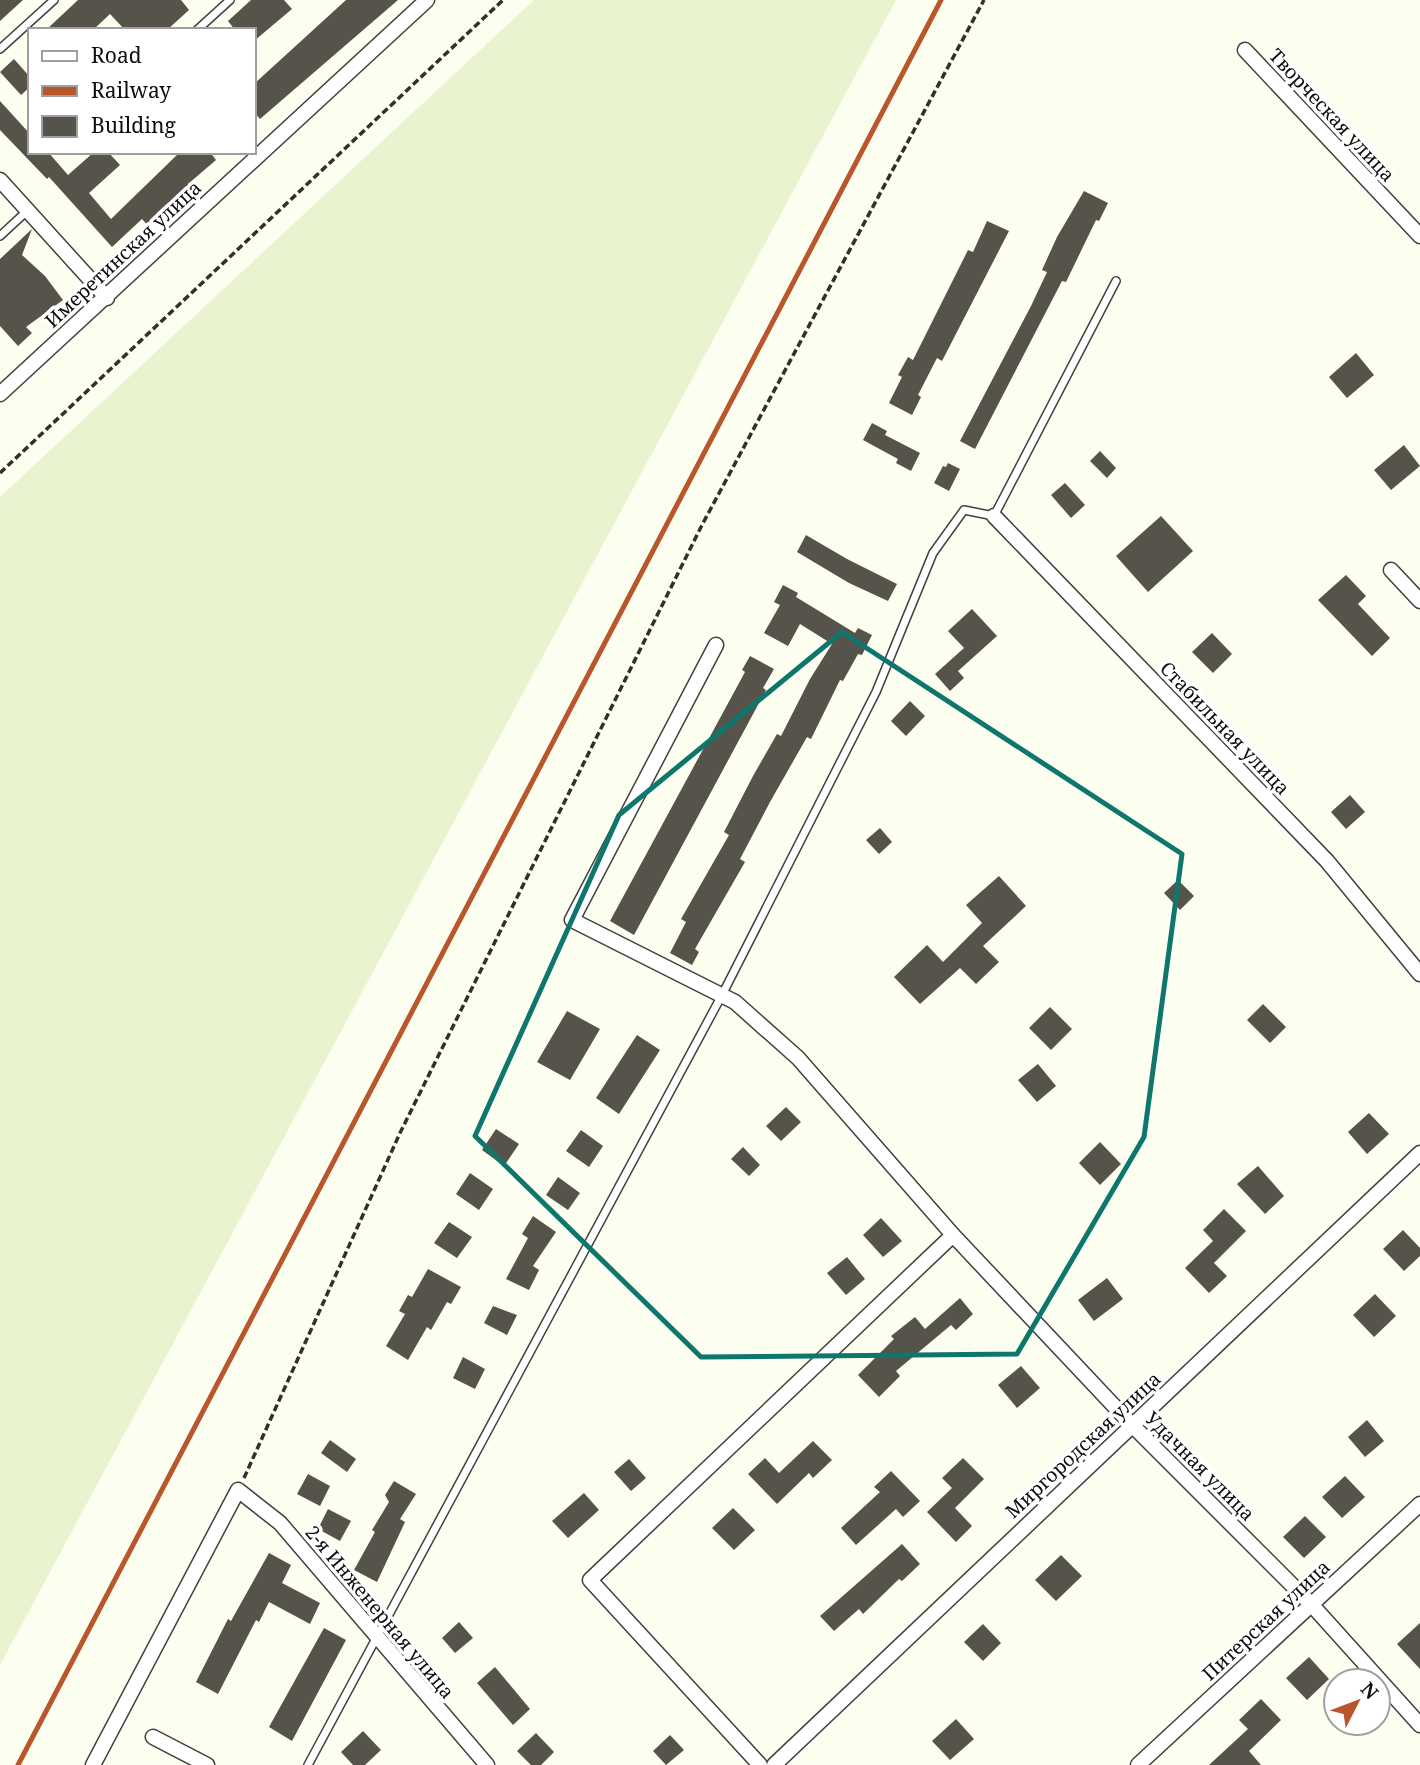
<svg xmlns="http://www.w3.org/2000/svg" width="1420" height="1765" viewBox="0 0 1420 1765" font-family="'Noto Serif',serif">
	<rect width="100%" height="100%" fill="#fcfeef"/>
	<path fill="#eaf3d0" d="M534,0H896L0,1665V497Z"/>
	<path fill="#56534b" d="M0,0H23L0,21Z
		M78,0H181L189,10L167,30H125L110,14L93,30H46Z
		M251,0H284L292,9L254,41V30H235L228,21Z
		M346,0H398L260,119L254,112V84Z
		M14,59L30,77V87L21,95L0,72Z
		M0,101L30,134V152H48L68,175L94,152H108L120,165L89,193L111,219L180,152H210L216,160L188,184L190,186L161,212L164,215L150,228L142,219L112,247L49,177L47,179L0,130Z
		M1084,191L1108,203L1099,221L1096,220L1066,282L1062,281L975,449L960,441L1031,306L1047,272L1042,270L1057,237Z
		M987,221L1009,231L942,361L937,358L918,395L921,397L912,415L889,403L902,377L898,375L908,357L913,360L968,250L973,252Z
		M32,229L22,255L45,276L63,300L26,327L32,333L18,346L0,326V259Z
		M1356,353L1374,375L1347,398L1329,377Z
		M872,423L887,431L885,435L920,453L911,471L896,463L898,459L863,440Z
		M1404,445L1420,466L1391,490L1374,470Z
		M1100,451L1116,468L1107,478L1090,461Z
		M948,463L960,469L949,491L934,483L943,466L946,467Z
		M1065,483L1085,505L1071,518L1051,495Z
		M1161,516L1193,551L1148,592L1116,556Z
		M806,535L847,559L897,584L888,601L849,583L797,552Z
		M1346,575L1366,596L1358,604L1390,638L1372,656L1318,600Z
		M783,585L798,593L796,597L855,633L858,628L872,635L862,655L858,654L843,681L840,680L811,739L807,737L770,802L740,859L745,862L695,949L699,952L692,965L670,953L686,922L681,919L729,835L724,832L753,776L777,734L781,736L810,679L832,644L800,624L788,646L764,633L780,605L774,602Z
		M972,609L997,636L958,671L964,678L950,691L935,674L964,648L948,631Z
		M1212,633L1232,654L1213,673L1192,652Z
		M750,656L774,669L763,688L766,690L634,935L610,921L745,672L742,670Z
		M910,701L925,716L906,736L891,721Z
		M1350,795L1365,812L1346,829L1331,812Z
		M880,828L892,842L879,854L866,840Z
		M999,876L1026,906L983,946L999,962L976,984L960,968L920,1004L894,977L927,945L943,962L982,923L966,905Z
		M1178,880L1194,896L1180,910L1164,893Z
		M1263,1004L1286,1027L1270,1043L1247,1020Z
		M1050,1007L1072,1029L1051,1050L1029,1028Z
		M567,1011L600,1029L570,1080L537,1062Z
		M637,1035L660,1050L619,1114L596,1098Z
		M1038,1064L1056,1086L1037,1102L1018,1080Z
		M786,1107L801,1122L781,1141L766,1126Z
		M1369,1113L1389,1134L1367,1154L1348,1132Z
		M496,1129L519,1144L504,1166L482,1150Z
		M581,1130L603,1146L589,1167L566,1151Z
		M1100,1142L1121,1164L1100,1185L1079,1163Z
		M743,1147L760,1165L749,1176L731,1159Z
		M1258,1166L1284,1196L1265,1214L1237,1184Z
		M470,1173L493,1189L479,1210L456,1194Z
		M558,1177L580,1193L568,1210L546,1195Z
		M1224,1209L1246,1231L1214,1263L1227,1276L1209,1293L1185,1268L1213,1241L1203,1230Z
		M533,1216L556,1232L533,1266L539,1270L529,1290L506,1279L528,1238L522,1234Z
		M881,1218L902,1241L883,1257L863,1235Z
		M449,1222L472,1237L457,1258L434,1243Z
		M1403,1230L1420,1248V1256L1404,1271L1383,1249Z
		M847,1257L865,1279L846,1295L827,1273Z
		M428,1269L461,1287L451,1304L447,1302L431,1330L427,1327L408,1360L386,1346L405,1314L399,1311L408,1295L412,1297Z
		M1107,1278L1123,1299L1094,1321L1078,1300Z
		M1375,1294L1396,1316L1374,1337L1353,1315Z
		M960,1298L973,1314L956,1330L951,1325L896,1371L900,1376L879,1397L858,1375L894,1339L891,1336L915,1317L925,1329Z
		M493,1306L517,1315L507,1335L484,1323Z
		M463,1357L485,1369L475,1389L453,1378Z
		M1021,1366L1040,1388L1017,1408L998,1385Z
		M1367,1420L1384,1441L1365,1457L1348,1437Z
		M330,1440L356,1459L347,1472L321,1453Z
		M813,1441L832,1460L813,1478L809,1473L777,1504L748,1474L765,1458L779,1473Z
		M963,1458L984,1479L955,1508L972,1526L956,1542L927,1512L952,1488L942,1478Z
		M629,1459L646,1478L631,1491L614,1472Z
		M891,1471L920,1501L903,1517L896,1509L856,1545L841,1528L880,1492L874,1487Z
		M308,1474L330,1486L320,1506L297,1494Z
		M1345,1476L1365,1497L1342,1518L1322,1497Z
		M394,1481L416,1494L400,1519L405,1522L377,1582L354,1570L375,1532L372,1530L389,1502L385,1495Z
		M584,1493L599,1510L568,1538L552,1521Z
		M733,1508L755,1530L734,1550L712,1528Z
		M328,1509L351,1521L340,1541L318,1529Z
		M1305,1516L1326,1537L1304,1558L1283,1537Z
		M902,1544L920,1564L902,1581L899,1579L863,1614L859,1609L834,1631L820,1616Z
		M269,1553L291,1565L282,1583L320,1603L310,1624L269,1602L259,1622L256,1620L218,1694L196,1682L228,1619L231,1621Z
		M1061,1555L1082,1576L1056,1601L1035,1580Z
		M459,1622L473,1638L455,1653L442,1638Z
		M1420,1623V1669L1397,1644Z
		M983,1624L1001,1643L983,1661L964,1642Z
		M324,1628L346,1640L292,1741L269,1727Z
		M1309,1657L1329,1679L1307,1700L1286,1678Z
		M495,1667L530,1709L513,1725L477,1683Z
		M1261,1699L1281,1720L1249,1751L1261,1765H1209L1248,1729L1239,1720Z
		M956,1719L974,1739L950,1760L932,1741Z
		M363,1731L381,1750L365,1765H353L341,1752Z
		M536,1733L554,1752L541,1765H531L517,1751Z
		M670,1735L684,1750L666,1765L653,1751Z"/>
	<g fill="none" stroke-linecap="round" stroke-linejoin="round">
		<defs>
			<path id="service" d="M197,30L230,0
				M0,49L54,0
				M0,236L27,211
				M308,1765L722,995L876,692L933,553L964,510L994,516L1116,281"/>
			<path id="minor" d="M1245,50L1420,236
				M0,180L107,298
				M0,394L427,0
				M994,516L1327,861L1420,974
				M1391,570L1420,601
				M716,645L572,920L735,1002L798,1058L953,1235L1132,1425L1311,1604L1420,1725
				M153,1737L207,1765
				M93,1765L238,1490L280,1523L487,1765
				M760,1765L590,1580L953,1235
				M774,1765L1420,1153
				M1138,1765L1420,1504"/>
		</defs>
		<use href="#service" stroke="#414141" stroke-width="10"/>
		<use href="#minor" stroke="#414141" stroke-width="17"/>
		<path stroke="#303030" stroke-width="3.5" stroke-dasharray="7 3.5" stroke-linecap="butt" d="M0,473L503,0
			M244,1478L400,1133L702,525L984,0"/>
		<use href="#service" stroke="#fff" stroke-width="7"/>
		<use href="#minor" stroke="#fff" stroke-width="14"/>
		<path stroke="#b9562b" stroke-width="5" d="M18,1765L941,0"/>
	</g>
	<path fill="none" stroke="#0f766e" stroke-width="5" stroke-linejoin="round" d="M842,632L1182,854L1144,1137L1017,1354L701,1357L475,1136L619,815Z"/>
	<g text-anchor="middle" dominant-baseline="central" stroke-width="7" stroke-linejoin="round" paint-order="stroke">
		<g font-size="19" fill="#0e0e0e" stroke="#fff">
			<text transform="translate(1332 115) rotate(47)">Творческая улица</text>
			<text transform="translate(123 254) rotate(-43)">Имеретинская улица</text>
			<text transform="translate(1225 728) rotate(46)">Стабильная улица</text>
			<text transform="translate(1083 1445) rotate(-43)">Миргородская улица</text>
			<text transform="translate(1200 1466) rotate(45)">Удачная улица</text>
			<text transform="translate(380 1612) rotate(50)">2-я Инженерная улица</text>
			<text transform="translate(1266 1620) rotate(-43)">Питерская улица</text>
		</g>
	</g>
	<rect x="28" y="28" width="228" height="126" fill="#ffffff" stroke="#9f9f9f" stroke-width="2"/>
	<rect x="42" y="51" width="35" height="10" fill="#ffffff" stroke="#9f9f9f" stroke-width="2"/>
	<text x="91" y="63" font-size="21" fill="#0e0e0e">Road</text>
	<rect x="42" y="86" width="35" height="10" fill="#b9562b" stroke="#9f9f9f" stroke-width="2"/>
	<text x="91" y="98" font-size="21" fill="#0e0e0e">Railway</text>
	<rect x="42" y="116" width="35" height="21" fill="#56534b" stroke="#9f9f9f" stroke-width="2"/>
	<text x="91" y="133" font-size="21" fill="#0e0e0e">Building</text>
	<g transform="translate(1357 1702) rotate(48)"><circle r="33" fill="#ffffff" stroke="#9f9f9f" stroke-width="2"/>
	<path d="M0-5L12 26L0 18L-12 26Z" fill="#b9562b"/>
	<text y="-10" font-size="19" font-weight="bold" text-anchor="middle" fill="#0e0e0e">N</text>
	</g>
</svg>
